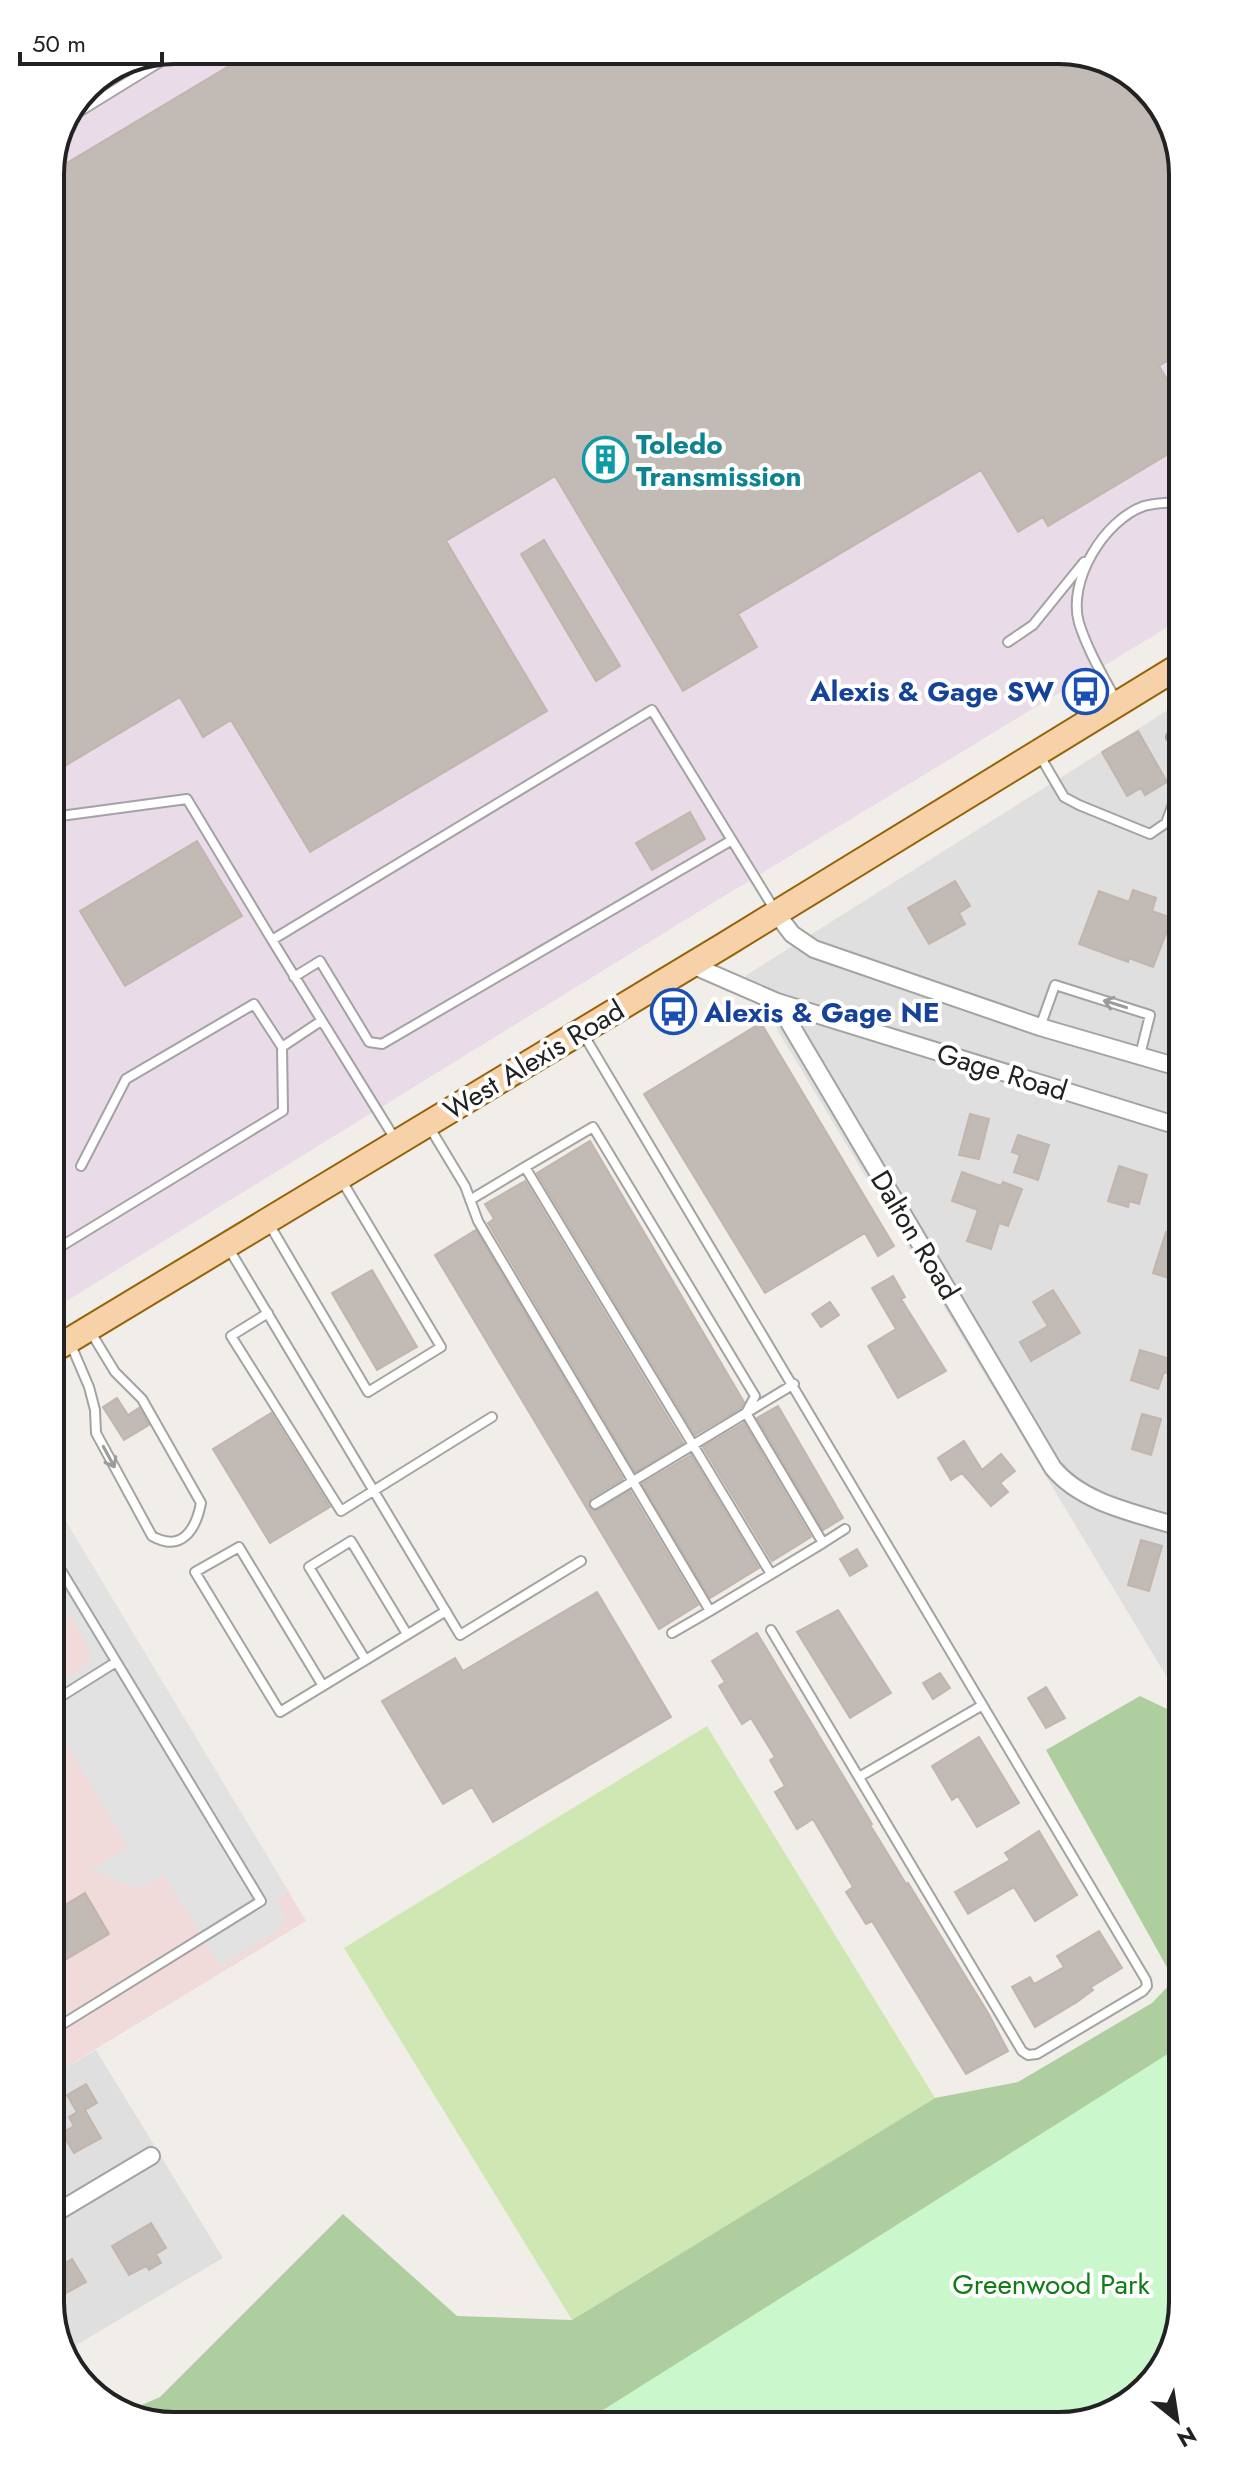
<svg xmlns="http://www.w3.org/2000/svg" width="1233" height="2476" viewBox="0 0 1233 2476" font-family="Jost,sans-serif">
	<rect width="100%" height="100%" fill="#f1eee9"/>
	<path fill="#e0dfdf" d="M1176,705L1180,1699L745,976Z
		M96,2050L223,2258L63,2353L59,2349L58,2072Z"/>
	<path fill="#f0dada" d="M56,1505L306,1921L58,2072Z"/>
	<path fill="#eadbe8" d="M175,50H1067L1174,127L1176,622L716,901L55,1308L50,167L87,86Z"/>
	<path fill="#cfe8b3" d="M707,1726L935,2098L572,2320L344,1948Z"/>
	<path fill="#afcea0" d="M1140,1696L1180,1715L1183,2302L1162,2371L1106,2417L167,2426L128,2411L160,2397L343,2214L457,2316L572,2320L935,2098L1018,2082L1152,2003L1174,1980L1046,1750Z"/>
	<path fill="#caf7cc" d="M1182,2045L1183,2302L1162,2371L1106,2417L584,2422Z"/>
	<path fill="#e2e2e2" d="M56,1505L289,1892L278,1899L285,1915L284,1923L278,1930L221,1966L164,1875L139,1889L90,1870L128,1847L60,1733L57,1719V1684L85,1667L91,1657L90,1649L56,1593Z"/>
	<path fill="#c2bab5" stroke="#c2b5ac" stroke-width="2" d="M256,50H1067L1134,75L1174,127L1175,356L1159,366L1175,393V450L1048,526L1043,517L1018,532L981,470L738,614L757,647L683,691L555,476L446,541L547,711L310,852L231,720L203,737L180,697L53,773L50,173Z
		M544,540L620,666L596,681L521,554Z
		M1138,731L1167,782L1145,795L1141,788L1127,796L1102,752Z
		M690,812L705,839L652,870L636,843Z
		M197,841L242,916L125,986L80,911Z
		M955,881L970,906L959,913L965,924L929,944L908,908Z
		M1133,890L1156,898L1152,911L1172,918L1153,967L1129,958L1128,962L1079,944L1099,891L1129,902Z
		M761,1023L894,1246L878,1256L865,1233L765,1293L644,1094Z
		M970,1114L989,1119L979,1159L959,1155Z
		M1018,1135L1049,1145L1038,1180L1014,1172L1020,1155L1012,1152Z
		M590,1141L744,1402L741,1408L695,1435L537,1173Z
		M1119,1166L1147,1175L1139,1204L1129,1201L1128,1207L1108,1201Z
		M962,1172L1001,1186L1003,1182L1022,1189L1008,1226L999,1223L991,1249L967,1241L978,1210L952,1201Z
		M525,1181L683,1443L635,1472L488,1223L494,1219L485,1204Z
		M476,1230L623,1479L591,1498L589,1507L592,1510H598L630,1491L698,1605L659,1629L435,1255Z
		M1166,1232L1178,1236L1179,1268L1175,1280L1153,1273Z
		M372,1270L417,1347L377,1370L332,1293Z
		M893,1276L905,1297L901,1299L946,1371L898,1398L868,1346L896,1329L872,1288Z
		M1053,1290L1080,1333L1031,1361L1020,1342L1048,1326L1033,1302Z
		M830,1302L839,1315L821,1327L812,1314Z
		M1140,1350L1173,1360L1170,1374L1164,1372L1158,1389L1131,1380Z
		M117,1398L128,1415L139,1408L149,1425L124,1440L103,1407Z
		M778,1406L843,1518L823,1530L757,1418Z
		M271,1413L330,1507L270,1543L213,1449Z
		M1142,1414L1161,1419L1151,1455L1132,1449Z
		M744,1423L811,1537L772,1561L703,1447Z
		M964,1441L982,1470L1001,1454L1015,1471L1000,1483L1008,1492L991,1506L962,1473L951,1480L938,1458Z
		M691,1455L759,1568L710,1598L642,1484Z
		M1141,1540L1162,1546L1149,1591L1128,1585Z
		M857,1549L867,1566L850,1576L840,1559Z
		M597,1592L671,1717L493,1822L472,1787L443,1804L382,1701L455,1658L463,1671Z
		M838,1610L891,1693L850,1718L797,1632Z
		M757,1633L872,1824L870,1825L886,1851L906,1884L908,1883L988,2013L1008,2051L966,2074L872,1921L866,1924L846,1892L853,1887L813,1819L797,1829L775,1792L785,1786L770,1760L775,1757L751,1718L742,1724L719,1686L725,1682L712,1661Z
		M940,1673L950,1688L933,1699L923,1683Z
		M1046,1687L1065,1718L1046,1728L1028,1698Z
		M979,1737L1019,1803L977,1827L958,1796L952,1800L932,1766Z
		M1039,1831L1077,1895L1035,1921L1014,1887L968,1914L955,1892L1010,1860L1005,1853Z
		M85,1893L109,1934L58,1964L57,1910Z
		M1099,1931L1122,1968L1091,1987L1093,1990L1077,2002L1035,2027L1012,1987L1030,1977L1034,1984L1064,1967L1057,1956Z
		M86,2084L97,2103L85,2110L101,2138L74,2153L62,2133L74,2126L69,2117L77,2112L67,2095Z
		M151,2223L166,2248L156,2254L161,2263L149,2270L146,2266L129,2275L112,2246Z
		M72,2259L86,2282L59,2297V2266Z"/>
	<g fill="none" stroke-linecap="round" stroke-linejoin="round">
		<defs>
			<path id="lane" d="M74,115L160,62L164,54
				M1008,642L1033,625L1084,562
				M1117,702C1103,676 1088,651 1079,623C1067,581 1104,520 1144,506C1154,503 1166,503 1175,502
				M1171,737L1176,734
				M1040,756L1064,797L1079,805L1150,834L1166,823L1177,793
				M53,817L187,799L272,940
				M294,977L320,961L369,1042L382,1044L732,840
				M1040,1027L1055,985L1150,1015L1140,1055
				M582,1032C772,1347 956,1665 1146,1980L1147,1986L1143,1991L1037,2054L1028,2055L1022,2051L771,1630
				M430,1128L465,1186L478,1221L710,1611L823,1543L746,1413L595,1504
				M395,1139L272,940L652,710L776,912
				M81,1166L126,1079L254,1004L282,1047
				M470,1200L525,1167
				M269,1224L368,1392L441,1347L342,1181
				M229,1249L460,1635L581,1561
				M55,1250L283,1111L282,1047L321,1021
				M268,1313L231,1336L341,1511L492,1417
				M71,1345L89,1387L95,1410L96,1433L152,1536C182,1553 196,1529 201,1503L142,1399L115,1372L90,1331
				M746,1413L755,1396L593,1127L525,1167L771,1574
				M746,1413L794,1384
				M823,1543L845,1529
				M56,1562L261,1901L58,2027
				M56,1617L60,1623L56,1643
				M672,1633L710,1611
				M365,1659L309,1567L351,1541L407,1634
				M323,1686L239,1547L195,1572L280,1712L446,1611
				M57,1699L116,1662
				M859,1777L981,1706"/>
			<path id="street" d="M776,913L792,934L814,949L1040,1027L1178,1067
				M692,965L777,1002L1178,1126
				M777,1002L1053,1468C1083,1504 1136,1513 1180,1527
				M59,2211L151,2156"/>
			<path id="primary" d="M55,1349L726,944L1176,668"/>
		</defs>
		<use href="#lane" stroke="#a3a3a3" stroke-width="12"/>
		<use href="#street" stroke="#a3a3a3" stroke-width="20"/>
		<use href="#primary" stroke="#966209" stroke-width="28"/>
		<use href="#lane" stroke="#fff" stroke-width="8"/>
		<use href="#street" stroke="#fff" stroke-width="16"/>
		<use href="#primary" stroke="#f7d2a8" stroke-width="24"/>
	</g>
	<defs><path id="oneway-shaft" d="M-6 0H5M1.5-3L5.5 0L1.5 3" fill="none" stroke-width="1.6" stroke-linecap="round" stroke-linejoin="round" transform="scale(2)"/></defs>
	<g stroke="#9c9c9c">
		<use href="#oneway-shaft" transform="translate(1115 1004) rotate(-163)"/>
		<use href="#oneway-shaft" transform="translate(109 1457) rotate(62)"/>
	</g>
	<defs>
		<symbol id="building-ring" viewBox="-11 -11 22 22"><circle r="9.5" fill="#fff" stroke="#0f9aa8" stroke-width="1.5"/><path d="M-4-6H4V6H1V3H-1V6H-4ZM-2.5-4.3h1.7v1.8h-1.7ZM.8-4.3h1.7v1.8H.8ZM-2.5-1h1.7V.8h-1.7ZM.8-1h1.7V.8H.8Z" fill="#0f9aa8"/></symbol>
		<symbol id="bus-ring" viewBox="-11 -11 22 22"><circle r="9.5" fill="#fff" stroke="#1a4fb4" stroke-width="1.5"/><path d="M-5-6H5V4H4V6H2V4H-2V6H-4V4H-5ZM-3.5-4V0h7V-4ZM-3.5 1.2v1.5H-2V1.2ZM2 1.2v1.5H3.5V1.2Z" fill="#1a4fb4"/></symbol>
	</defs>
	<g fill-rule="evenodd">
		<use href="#building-ring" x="580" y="434" width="51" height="51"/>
		<use href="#bus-ring" x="1060" y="666" width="51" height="51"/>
		<use href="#bus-ring" x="648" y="986" width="51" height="51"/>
	</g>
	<g text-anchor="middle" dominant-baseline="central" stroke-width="8" stroke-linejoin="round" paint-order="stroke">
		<g font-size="28" font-weight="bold" fill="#0d838f" stroke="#fff" text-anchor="start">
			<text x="636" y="444">Toledo<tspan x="636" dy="32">Transmission</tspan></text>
		</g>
		<g font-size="28" font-weight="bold" fill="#164399" stroke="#fff" text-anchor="end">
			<text x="1054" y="691">Alexis &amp; Gage SW</text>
			<text x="704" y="1012" text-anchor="start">Alexis &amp; Gage NE</text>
		</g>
		<g font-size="28" fill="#222" stroke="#fff">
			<text transform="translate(534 1060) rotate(-31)">West Alexis Road</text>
			<text transform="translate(1002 1072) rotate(17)">Gage Road</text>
			<text transform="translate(915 1235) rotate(59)">Dalton Road</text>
		</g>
		<g font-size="28" fill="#127d17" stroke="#fff">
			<text x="1051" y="2284">Greenwood Park</text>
		</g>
	</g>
	<path d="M0 0H1233V2476H0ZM174 64H1059A110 110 0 0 1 1169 174V2302A110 110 0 0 1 1059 2412H174A110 110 0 0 1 64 2302V174A110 110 0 0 1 174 64Z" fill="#fff" fill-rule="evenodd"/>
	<path fill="none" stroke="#222" stroke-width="4" d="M174 64H1059A110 110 0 0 1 1169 174V2302A110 110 0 0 1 1059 2412H174A110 110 0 0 1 64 2302V174A110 110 0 0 1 174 64Z"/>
	<g transform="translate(1177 2420) rotate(150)" stroke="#ffffff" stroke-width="6" paint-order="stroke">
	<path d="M0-6L14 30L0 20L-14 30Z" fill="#222222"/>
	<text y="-12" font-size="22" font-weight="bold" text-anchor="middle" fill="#222222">N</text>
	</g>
	<path d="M20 52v12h142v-12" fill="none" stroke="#222222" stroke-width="4"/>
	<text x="32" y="52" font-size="24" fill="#222222" stroke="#ffffff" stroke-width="6" paint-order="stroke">50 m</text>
</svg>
